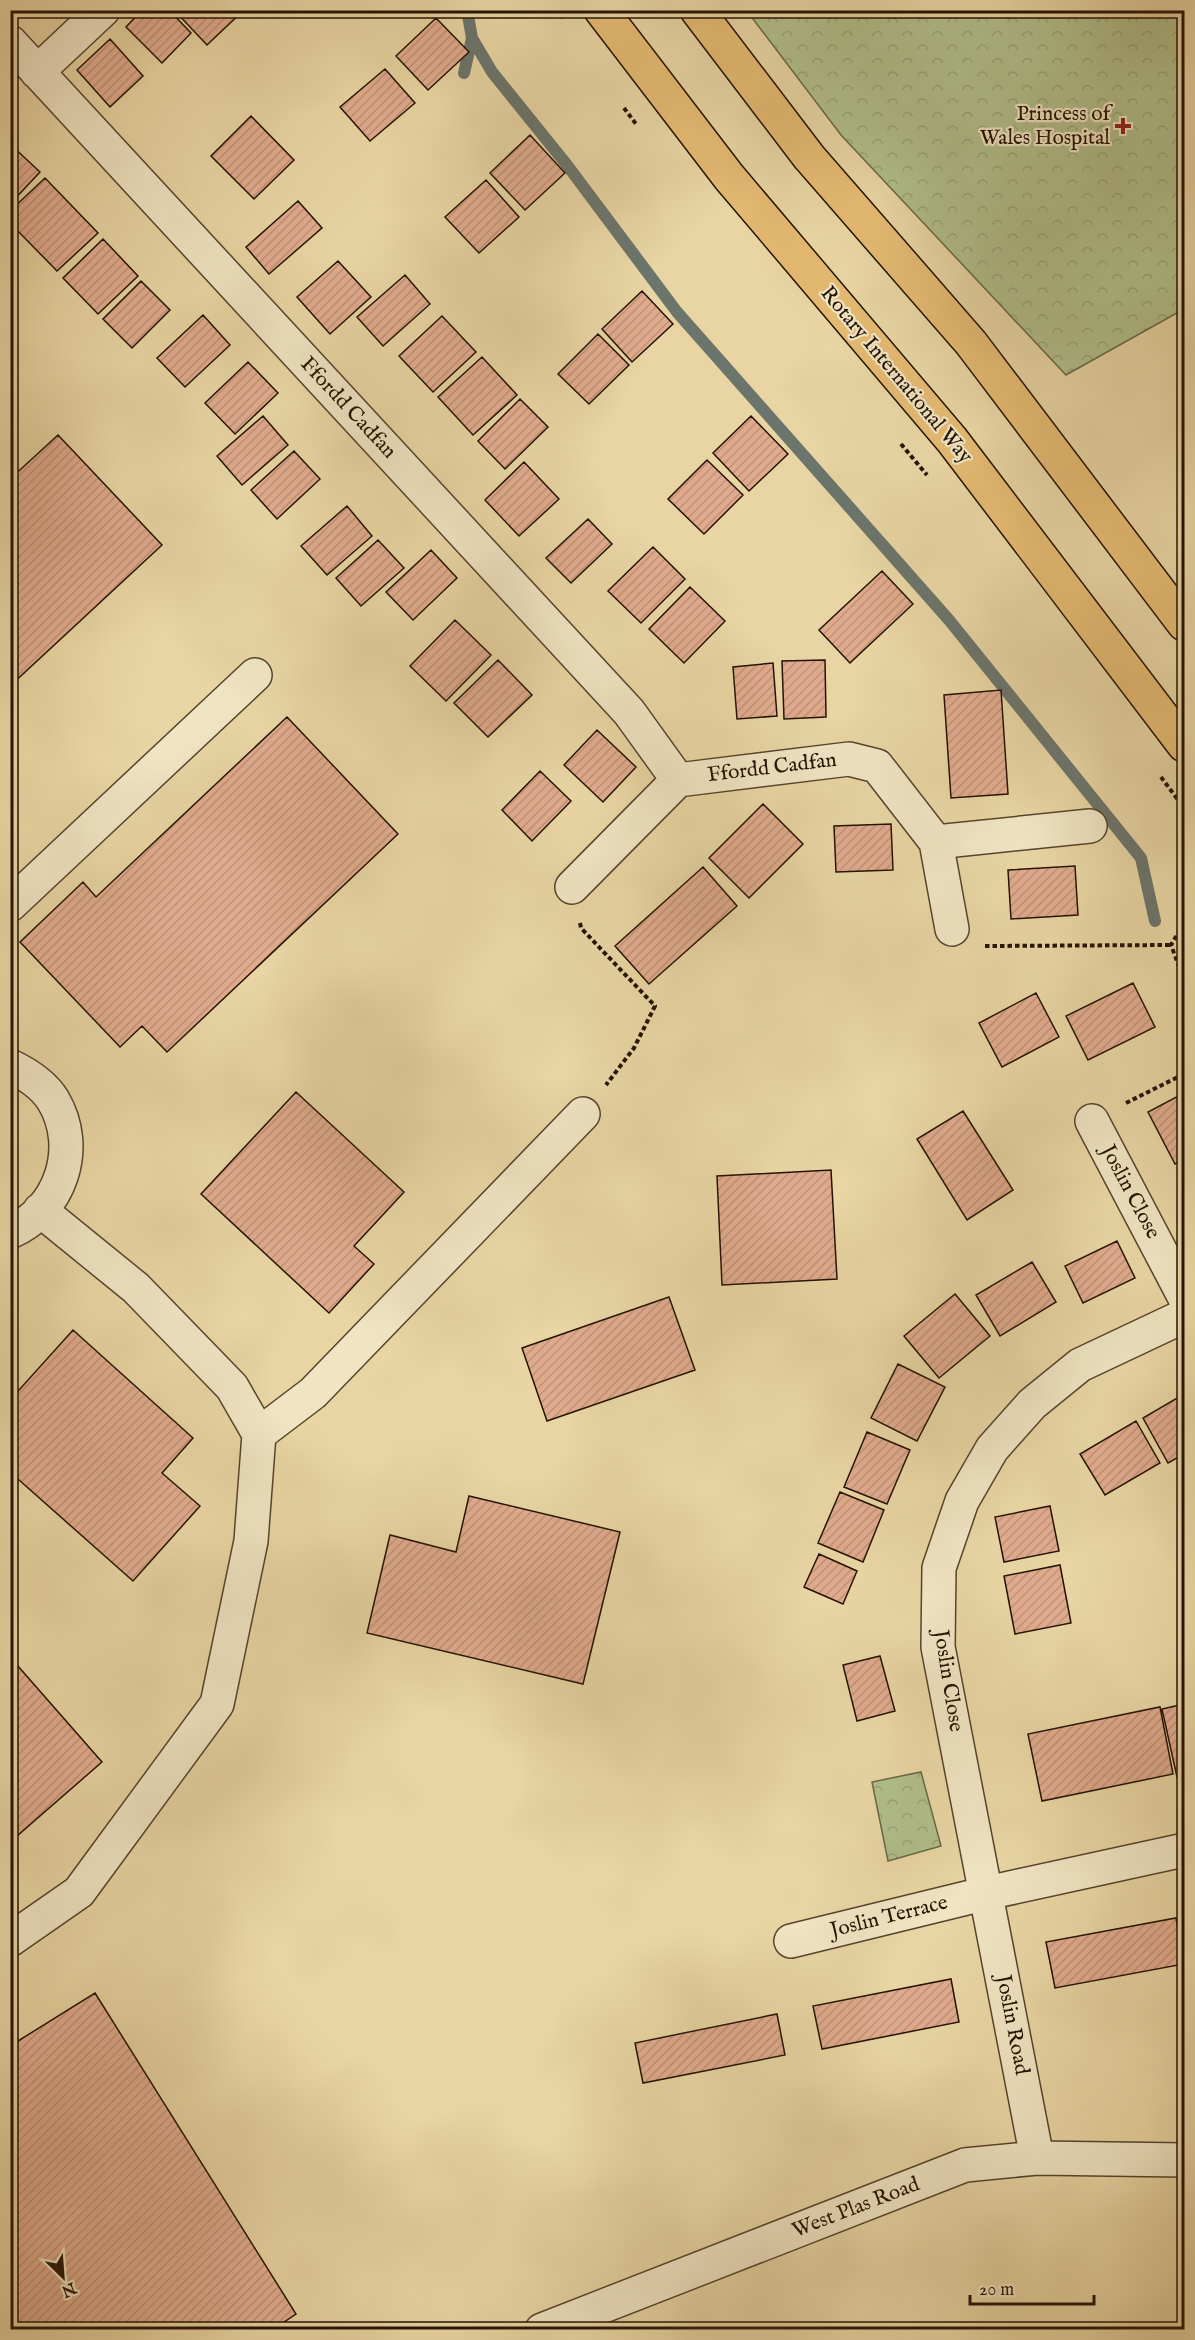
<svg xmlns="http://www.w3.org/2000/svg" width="1195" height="2340" viewBox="0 0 1195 2340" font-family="'IM FELL English',serif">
	<defs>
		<pattern id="forest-crowns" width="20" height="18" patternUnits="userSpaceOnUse" patternTransform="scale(1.5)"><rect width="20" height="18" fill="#b0be8a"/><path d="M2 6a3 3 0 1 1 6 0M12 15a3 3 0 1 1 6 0" fill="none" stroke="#97a275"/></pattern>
		<pattern id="building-hatch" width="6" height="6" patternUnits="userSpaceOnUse" patternTransform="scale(1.5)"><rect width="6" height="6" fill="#e0ab8d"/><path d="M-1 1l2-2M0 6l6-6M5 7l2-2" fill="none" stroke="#c09278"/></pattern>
	</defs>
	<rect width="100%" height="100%" fill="#e8d5a3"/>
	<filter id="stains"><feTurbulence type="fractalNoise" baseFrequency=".00333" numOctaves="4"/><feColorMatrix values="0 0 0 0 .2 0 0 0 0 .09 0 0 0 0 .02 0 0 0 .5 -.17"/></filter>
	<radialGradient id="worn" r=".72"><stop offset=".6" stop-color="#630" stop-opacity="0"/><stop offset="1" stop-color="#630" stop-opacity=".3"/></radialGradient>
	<path fill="url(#forest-crowns)" stroke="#6a6847" stroke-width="1.5" d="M747,11H1184V309L1066,375L841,135Z
		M921,1772L941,1846L888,1861L872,1782Z"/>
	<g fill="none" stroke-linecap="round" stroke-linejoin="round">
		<path stroke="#6b756c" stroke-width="12" d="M472,38L492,72L567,165L677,312L949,620L1141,858L1155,921
			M464,73L472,38L467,10"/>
	</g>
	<path fill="url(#building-hatch)" stroke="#241304" stroke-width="1.5" d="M142,10H169L191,33L162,63L126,27Z
		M174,10H244L207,45Z
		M436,18L469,52L428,90L396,56Z
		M110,39L143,76L110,107L77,70Z
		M385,69L415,103L370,141L340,107Z
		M251,116L294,160L254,199L211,156Z
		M530,135L565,173L525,210L490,173Z
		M10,144L40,172L10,204Z
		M45,178L98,233L57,271L10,223V211Z
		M486,180L519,217L479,253L445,217Z
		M298,201L322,228L269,274L246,247Z
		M103,239L138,276L98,314L63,278Z
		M338,261L371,297L330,334L297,297Z
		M405,275L430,304L383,346L357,317Z
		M141,281L170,310L132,348L103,319Z
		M642,291L673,324L632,362L602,329Z
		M203,315L230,345L185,387L157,358Z
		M442,316L476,352L433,392L399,356Z
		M598,334L629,365L589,404L558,374Z
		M482,357L517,395L473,435L438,397Z
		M248,362L278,393L235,434L205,403Z
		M520,399L548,427L505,469L478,441Z
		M263,416L288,445L242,485L217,456Z
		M751,416L788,454L749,491L713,453Z
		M58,435L162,545L10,686V479Z
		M294,451L320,479L277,519L251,490Z
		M707,460L743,495L704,534L668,499Z
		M524,462L559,499L519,536L485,500Z
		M347,506L372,536L327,575L301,546Z
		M588,519L612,544L571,583L546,558Z
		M378,540L404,568L361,606L336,578Z
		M653,547L685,579L641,623L608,591Z
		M431,550L457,578L413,620L386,592Z
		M882,571L913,604L850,663L819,630Z
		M690,587L725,621L684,663L649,629Z
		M455,620L491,655L446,701L410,666Z
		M498,660L532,695L488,737L454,703Z
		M825,660L826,717L784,719L782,661Z
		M773,663L777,716L737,719L733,667Z
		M1001,690L1008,794L951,798L944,695Z
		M287,717L398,834L167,1052L142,1026L120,1047L20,942L83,882L96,897Z
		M597,730L636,767L603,802L564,765Z
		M540,771L571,801L532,841L502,810Z
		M763,804L803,844L749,898L709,858Z
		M891,824L893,870L836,872L834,826Z
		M1075,866L1078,915L1011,919L1008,870Z
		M703,867L737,906L649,984L615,946Z
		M1133,983L1155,1027L1088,1060L1066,1016Z
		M1036,993L1059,1037L1002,1067L979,1023Z
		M296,1092L404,1192L354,1246L374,1264L329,1313L201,1194Z
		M1184,1093V1159L1175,1164L1148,1112Z
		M963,1111L1013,1190L967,1220L917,1139Z
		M831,1170L837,1279L722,1285L717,1176Z
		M1117,1241L1135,1278L1083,1303L1065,1266Z
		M1032,1262L1056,1302L1000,1336L976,1295Z
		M955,1294L990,1336L939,1378L904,1336Z
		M669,1297L695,1370L547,1421L522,1348Z
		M73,1330L193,1438L162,1473L200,1506L133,1581L10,1472V1400Z
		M898,1364L945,1387L917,1441L871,1418Z
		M1184,1394V1454L1168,1463L1143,1418Z
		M1136,1421L1160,1463L1105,1495L1080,1454Z
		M867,1432L910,1450L887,1504L844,1487Z
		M840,1492L884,1510L863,1562L818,1543Z
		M469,1496L620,1532L583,1684L367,1633L390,1535L456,1552Z
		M1050,1506L1059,1551L1004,1562L995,1517Z
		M819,1554L857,1571L843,1604L804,1587Z
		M1060,1565L1071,1623L1015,1634L1004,1576Z
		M880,1656L895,1711L857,1721L843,1665Z
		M10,1657L102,1762L10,1842Z
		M1184,1704V1775L1177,1777L1162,1709Z
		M1160,1707L1173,1774L1042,1801L1028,1734Z
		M1176,1918L1184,1964L1055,1988L1046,1942Z
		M951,1979L959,2022L822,2049L813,2006Z
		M95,1993L296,2314L272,2330H10V2046Z
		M777,2014L785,2055L643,2083L635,2043Z"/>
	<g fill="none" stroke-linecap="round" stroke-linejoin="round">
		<defs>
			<path id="minor" d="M10,42L629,712L678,780L849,759L877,766L936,842L952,929
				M37,72L103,10
				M936,842L1090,826
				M572,887L678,780
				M10,905L255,675
				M10,1066C27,1074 43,1084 53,1100C82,1148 60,1211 10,1232
				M1092,1121L1184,1296
				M259,1434L313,1393L583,1114
				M10,1940L79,1892L217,1704L251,1541L259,1434L232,1387L136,1288L40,1210
				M791,1941L987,1893L1184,1850
				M1037,2158L938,1647L939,1568L962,1501L992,1449L1032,1404L1080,1365L1184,1316
				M542,2330L965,2165L1037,2158L1184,2160"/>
			<path id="major" d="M601,10L729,177L952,440L1184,745
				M697,10L809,157L971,343L1184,624"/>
		</defs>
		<use href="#minor" stroke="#55442c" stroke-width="36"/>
		<use href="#major" stroke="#241304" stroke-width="36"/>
		<path stroke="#241304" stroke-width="4" stroke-dasharray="4.5 3" stroke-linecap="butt" d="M558,10L563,18
			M624,108L636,124
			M901,444L927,475
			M1161,777L1184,808
			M580,923L581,928L655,1006L634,1048L606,1085
			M1184,923L1171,945L1184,980
			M985,946L1171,945
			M1126,1103L1184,1074"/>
		<use href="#minor" stroke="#f0e4c3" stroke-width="33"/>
		<use href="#major" stroke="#e4ba72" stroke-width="33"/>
	</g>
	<path fill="#8f2418" stroke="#f0e4c3" stroke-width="2" d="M1120 117h6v6h6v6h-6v6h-6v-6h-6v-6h6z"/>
	<g text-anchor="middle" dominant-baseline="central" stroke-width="4.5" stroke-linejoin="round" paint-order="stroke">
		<g font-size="21" fill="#241304" stroke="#f0e4c3" text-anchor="end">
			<text x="1110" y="114">Princess of<tspan x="1110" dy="24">Wales Hospital</tspan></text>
		</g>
		<g font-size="21" fill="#241304" stroke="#f0e4c3">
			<text transform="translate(896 375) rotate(50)">Rotary International Way</text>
			<text transform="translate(348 408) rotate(47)">Ffordd Cadfan</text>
			<text transform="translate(772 768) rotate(-7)">Ffordd Cadfan</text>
			<text transform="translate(1130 1192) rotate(62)">Joslin Close</text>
			<text transform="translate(948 1681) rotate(81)">Joslin Close</text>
			<text transform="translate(889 1917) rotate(-14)">Joslin Terrace</text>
			<text transform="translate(1012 2025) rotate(79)">Joslin Road</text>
			<text transform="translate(856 2208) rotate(-21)">West Plas Road</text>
		</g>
	</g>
	<rect width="1195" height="2340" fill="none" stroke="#e8d5a3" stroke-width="36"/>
	<rect x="12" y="12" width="1171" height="2316" fill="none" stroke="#241304" stroke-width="3"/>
	<rect x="18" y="18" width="1159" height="2304" fill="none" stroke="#241304" stroke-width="1.5"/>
	<g transform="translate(63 2277) rotate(155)" stroke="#f0e4c3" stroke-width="4.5" paint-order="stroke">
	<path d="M0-4.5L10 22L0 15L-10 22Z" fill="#241304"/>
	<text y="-9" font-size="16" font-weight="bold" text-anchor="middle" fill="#241304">N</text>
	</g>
	<path d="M970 2295v9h124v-9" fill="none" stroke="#241304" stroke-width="3"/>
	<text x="979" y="2295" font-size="18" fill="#241304" stroke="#f0e4c3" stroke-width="4.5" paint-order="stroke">20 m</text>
	<rect width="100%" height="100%" filter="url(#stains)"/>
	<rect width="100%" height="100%" fill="url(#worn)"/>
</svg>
